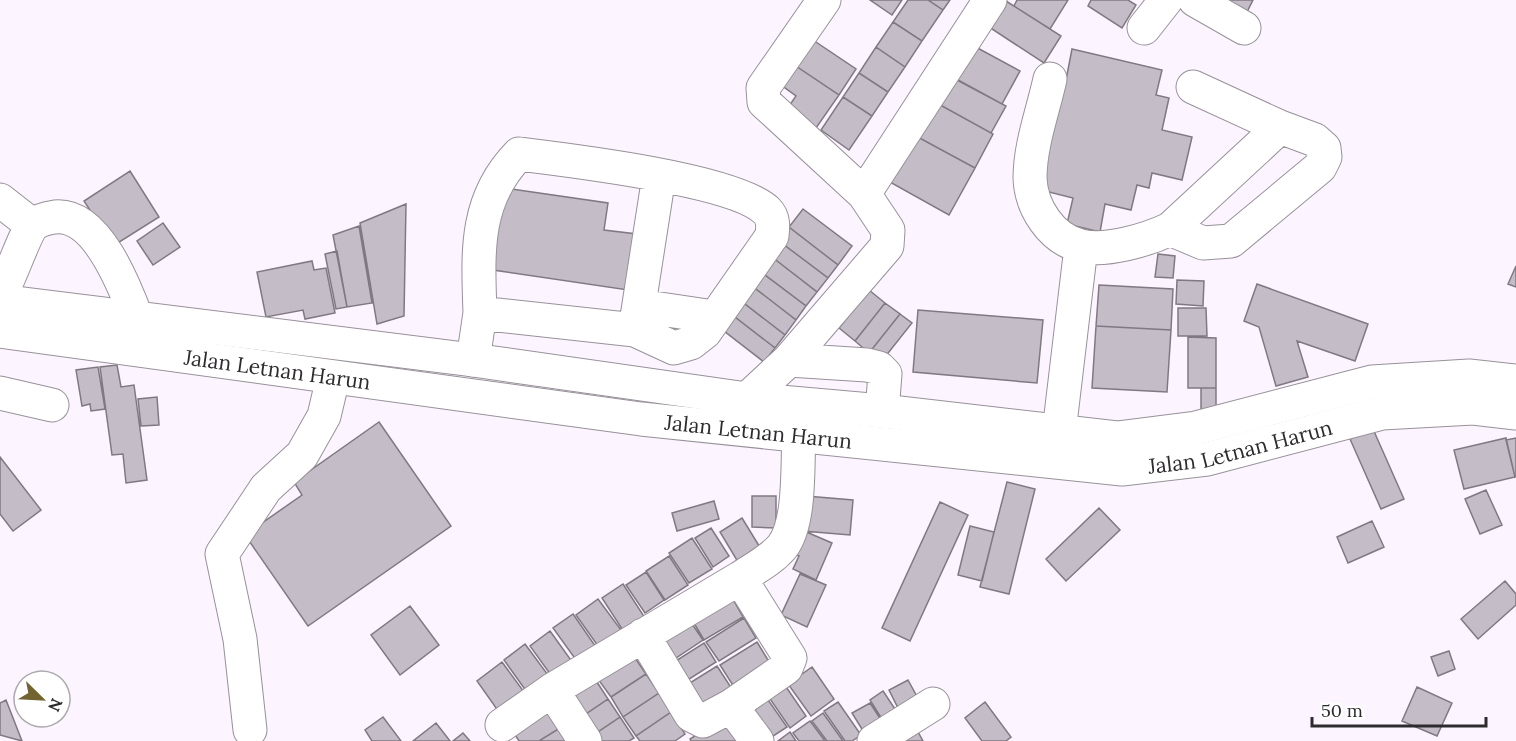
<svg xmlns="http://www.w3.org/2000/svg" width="1516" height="741" viewBox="0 0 1516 741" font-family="Lora,serif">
	<rect width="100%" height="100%" fill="#fcf4fe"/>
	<path fill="#c4bdc7" stroke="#807982" stroke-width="1.5" d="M870,0H902L892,15Z
		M908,0H928L943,10L922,41L893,22Z
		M928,0H950L943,10Z
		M1017,0H1068L1050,29L1014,6Z
		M1091,0H1128L1136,5L1122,28L1088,6Z
		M1220,0H1253L1247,12Z
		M1006,1L1061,36L1044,63L989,27Z
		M893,22L922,41L905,67L876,47Z
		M807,36L856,69L839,95L790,62Z
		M972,45L1020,71L1002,104L953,78Z
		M876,47L905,67L888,92L859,73Z
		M1072,49L1162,70L1156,95L1169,98L1162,130L1192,137L1182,180L1152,173L1149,188L1137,185L1131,210L1105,204L1100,232L1067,224L1073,198L1041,190L1055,77L1066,80Z
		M790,62L839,95L816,128L787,109L796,96L777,82Z
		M859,73L888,92L872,116L843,97Z
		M947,74L1006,106L991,133L933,101Z
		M843,97L872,116L849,150L821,130Z
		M933,101L993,134L975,168L914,135Z
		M914,135L975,168L949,215L888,181Z
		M130,171L159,217L113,246L84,201Z
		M498,187L608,203L604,230L637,234L628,290L486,269Z
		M406,204L404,316L377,324L360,223Z
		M803,209L852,246L838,265L789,227Z
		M163,223L180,247L153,265L137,241Z
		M359,226L372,303L347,307L333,235Z
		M789,227L838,265L828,278L779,241Z
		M779,241L828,278L817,292L768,254Z
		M337,251L347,307L336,309L325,254Z
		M768,254L817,292L806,306L757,269Z
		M1158,254L1175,256L1173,278L1155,277Z
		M312,261L314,270L326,268L335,313L305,319L303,310L266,317L257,272Z
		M1516,266V287L1508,284Z
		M757,269L806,306L796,320L747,282Z
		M1177,280L1204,281L1203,306L1176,304Z
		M747,282L796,320L785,335L736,297Z
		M1257,284L1368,324L1355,361L1297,341L1308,377L1276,386L1259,327L1244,321Z
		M1099,285L1173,289L1171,330L1096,326Z
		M869,290L885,303L855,341L839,328Z
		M736,297L785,335L775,348L726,310Z
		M885,303L900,314L869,353L855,341Z
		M1178,308H1206L1207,336H1178Z
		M726,310L775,348L764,362L715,324Z
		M918,310L1043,320L1037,383L913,372Z
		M900,314L912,323L881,362L869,353Z
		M1096,326L1171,330L1167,392L1092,388Z
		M1188,337L1216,338V388H1188Z
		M117,365L121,387L134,385L147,480L126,483L123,454L112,455L100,367Z
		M98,367L105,409L91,411L90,404L82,406L76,370Z
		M1201,388H1216V412H1201Z
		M157,397L159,425L141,426L138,399Z
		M379,422L451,526L308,626L245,535L302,495L294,482Z
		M1373,429L1404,499L1381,509L1350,439Z
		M1506,438L1515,477L1464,489L1454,450Z
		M1516,438V476L1515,477L1506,440Z
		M0,457L41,510L13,531L0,514Z
		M1007,482L1035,489L1009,594L980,587Z
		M1486,490L1502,525L1480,534L1465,499Z
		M752,496H776V528L752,527Z
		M806,496L853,500L850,535L803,531Z
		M714,501L719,519L677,531L672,513Z
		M940,502L968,515L910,641L882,628Z
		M1099,508L1120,530L1066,581L1046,559Z
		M742,518L761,549L738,562L720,532Z
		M1372,521L1384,547L1348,563L1337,537Z
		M970,526L994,532L982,581L958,575Z
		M711,528L729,556L713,567L695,538Z
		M804,531L832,543L816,580L793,569L799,556L794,554Z
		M692,538L712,569L689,583L669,553Z
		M669,556L688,585L665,600L646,571Z
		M646,572L664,600L645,613L626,585Z
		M800,574L826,585L807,627L781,615Z
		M1505,581L1516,594V605L1478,639L1461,619Z
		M623,584L645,618L624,632L602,598Z
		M730,594L743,617L704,640L691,618Z
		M598,599L621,630L598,646L576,615Z
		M410,606L439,645L400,675L371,635Z
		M573,614L598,650L579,664L553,628Z
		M688,618L703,640L670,662L656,639Z
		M744,618L756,638L719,661L706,642Z
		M550,631L573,663L553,678L530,646Z
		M757,642L771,665L734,687L720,665Z
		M704,643L716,662L683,683L671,664Z
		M525,644L551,679L529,695L504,660Z
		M1449,651L1455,669L1438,676L1431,657Z
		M633,655L646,674L611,697L598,679Z
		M502,662L527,696L501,715L477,681Z
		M717,666L732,689L700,710L685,686Z
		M812,667L834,699L811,716L788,684Z
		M646,674L659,693L623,717L611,697Z
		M595,679L608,699L580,718L567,698Z
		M908,680L920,702L900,712L889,690Z
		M782,681L806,716L790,728L766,693Z
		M1417,687L1452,703L1437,736L1402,721Z
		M883,691L899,715L885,724L870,700Z
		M659,693L671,712L636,736L623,717Z
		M766,697L787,727L767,740L747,710Z
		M608,699L620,717L592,736L580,718Z
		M6,700L22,741L0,735V703Z
		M838,702L861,735L852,741H845L824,711Z
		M985,702L1011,737L1006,741H982L965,718Z
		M870,703L883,723L865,734L852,713Z
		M546,705L560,728L539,741H519L510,727Z
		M671,712L685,734L675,741H640L636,736Z
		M823,713L843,741H827L812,721Z
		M727,715L737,741H691L690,739Z
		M383,717L401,741H372L365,730Z
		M620,717L634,738L629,741H596L592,736Z
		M810,721L825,741H799L793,733Z
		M436,723L450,741H413Z
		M560,728L568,741H539Z
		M917,730L923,741H898Z
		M790,732L796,741H778Z
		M463,733L470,741H453Z"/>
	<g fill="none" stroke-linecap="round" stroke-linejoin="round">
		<defs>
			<path id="minor" d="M824,0L763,88L764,102L864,194
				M1195,0L1244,28
				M1144,28L1166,0
				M1050,79C1043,111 1030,145 1030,178C1031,207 1051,239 1081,246C1106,252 1147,240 1170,229L1280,127
				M0,200L32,225
				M1170,229L1203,243L1231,241L1320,167L1325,157L1324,148L1315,140L1280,127L1193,87
				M0,296C9,281 25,233 33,225C39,220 48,218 55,217C97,213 125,287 137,319
				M640,306L714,317
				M635,330L659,176
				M473,360L480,313L635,330L674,348L691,343L705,332L772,236C773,227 774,218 767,211C736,180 568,160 519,154C474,200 478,253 480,313
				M789,360L867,365L879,368L885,374L882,411
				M0,393L52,405
				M741,419L747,399L789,360L887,246L888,230L864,194L990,0
				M1059,432L1081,247
				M643,635L691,715L703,721L731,706
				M552,690L585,741
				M502,725L552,690L740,578
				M250,730L240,639L222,554L266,488L302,455L324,416L333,378
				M757,741L731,706L786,668L790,658L740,578C755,568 771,560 782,547C801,523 797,466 799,436
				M874,741L933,704"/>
			<g id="major">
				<path d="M0,301L473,360L747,399L882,411L1117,438L1196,428L1372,382L1469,376L1516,381"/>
				<path id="s1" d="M0,331L641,419L1122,469L1207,459L1382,413L1473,408L1516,413"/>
			</g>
		</defs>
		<use href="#minor" stroke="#98919a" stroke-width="35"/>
		<use href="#major" stroke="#98919a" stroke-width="35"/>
		<use href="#minor" stroke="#fff" stroke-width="33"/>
		<use href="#major" stroke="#fff" stroke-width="33"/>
	</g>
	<g text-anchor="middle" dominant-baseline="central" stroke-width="5" stroke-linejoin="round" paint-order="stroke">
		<g font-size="21" fill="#2e2b2f" stroke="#fff">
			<text stroke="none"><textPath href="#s1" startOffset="280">Jalan Letnan Harun</textPath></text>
			<text stroke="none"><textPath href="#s1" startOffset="765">Jalan Letnan Harun</textPath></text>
			<text stroke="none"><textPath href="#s1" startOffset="1251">Jalan Letnan Harun</textPath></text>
		</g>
	</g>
	<g transform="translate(42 699) rotate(114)"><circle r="28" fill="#ffffff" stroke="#abaaac" stroke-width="1.5"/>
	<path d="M0-4.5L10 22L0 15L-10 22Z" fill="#716431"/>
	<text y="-9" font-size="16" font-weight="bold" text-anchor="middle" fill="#2e2b2f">N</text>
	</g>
	<path d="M1312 717v9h174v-9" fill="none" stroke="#2e2b2f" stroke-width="3"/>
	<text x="1321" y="717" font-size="18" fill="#2e2b2f" stroke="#ffffff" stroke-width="4.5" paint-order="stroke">50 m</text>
</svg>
